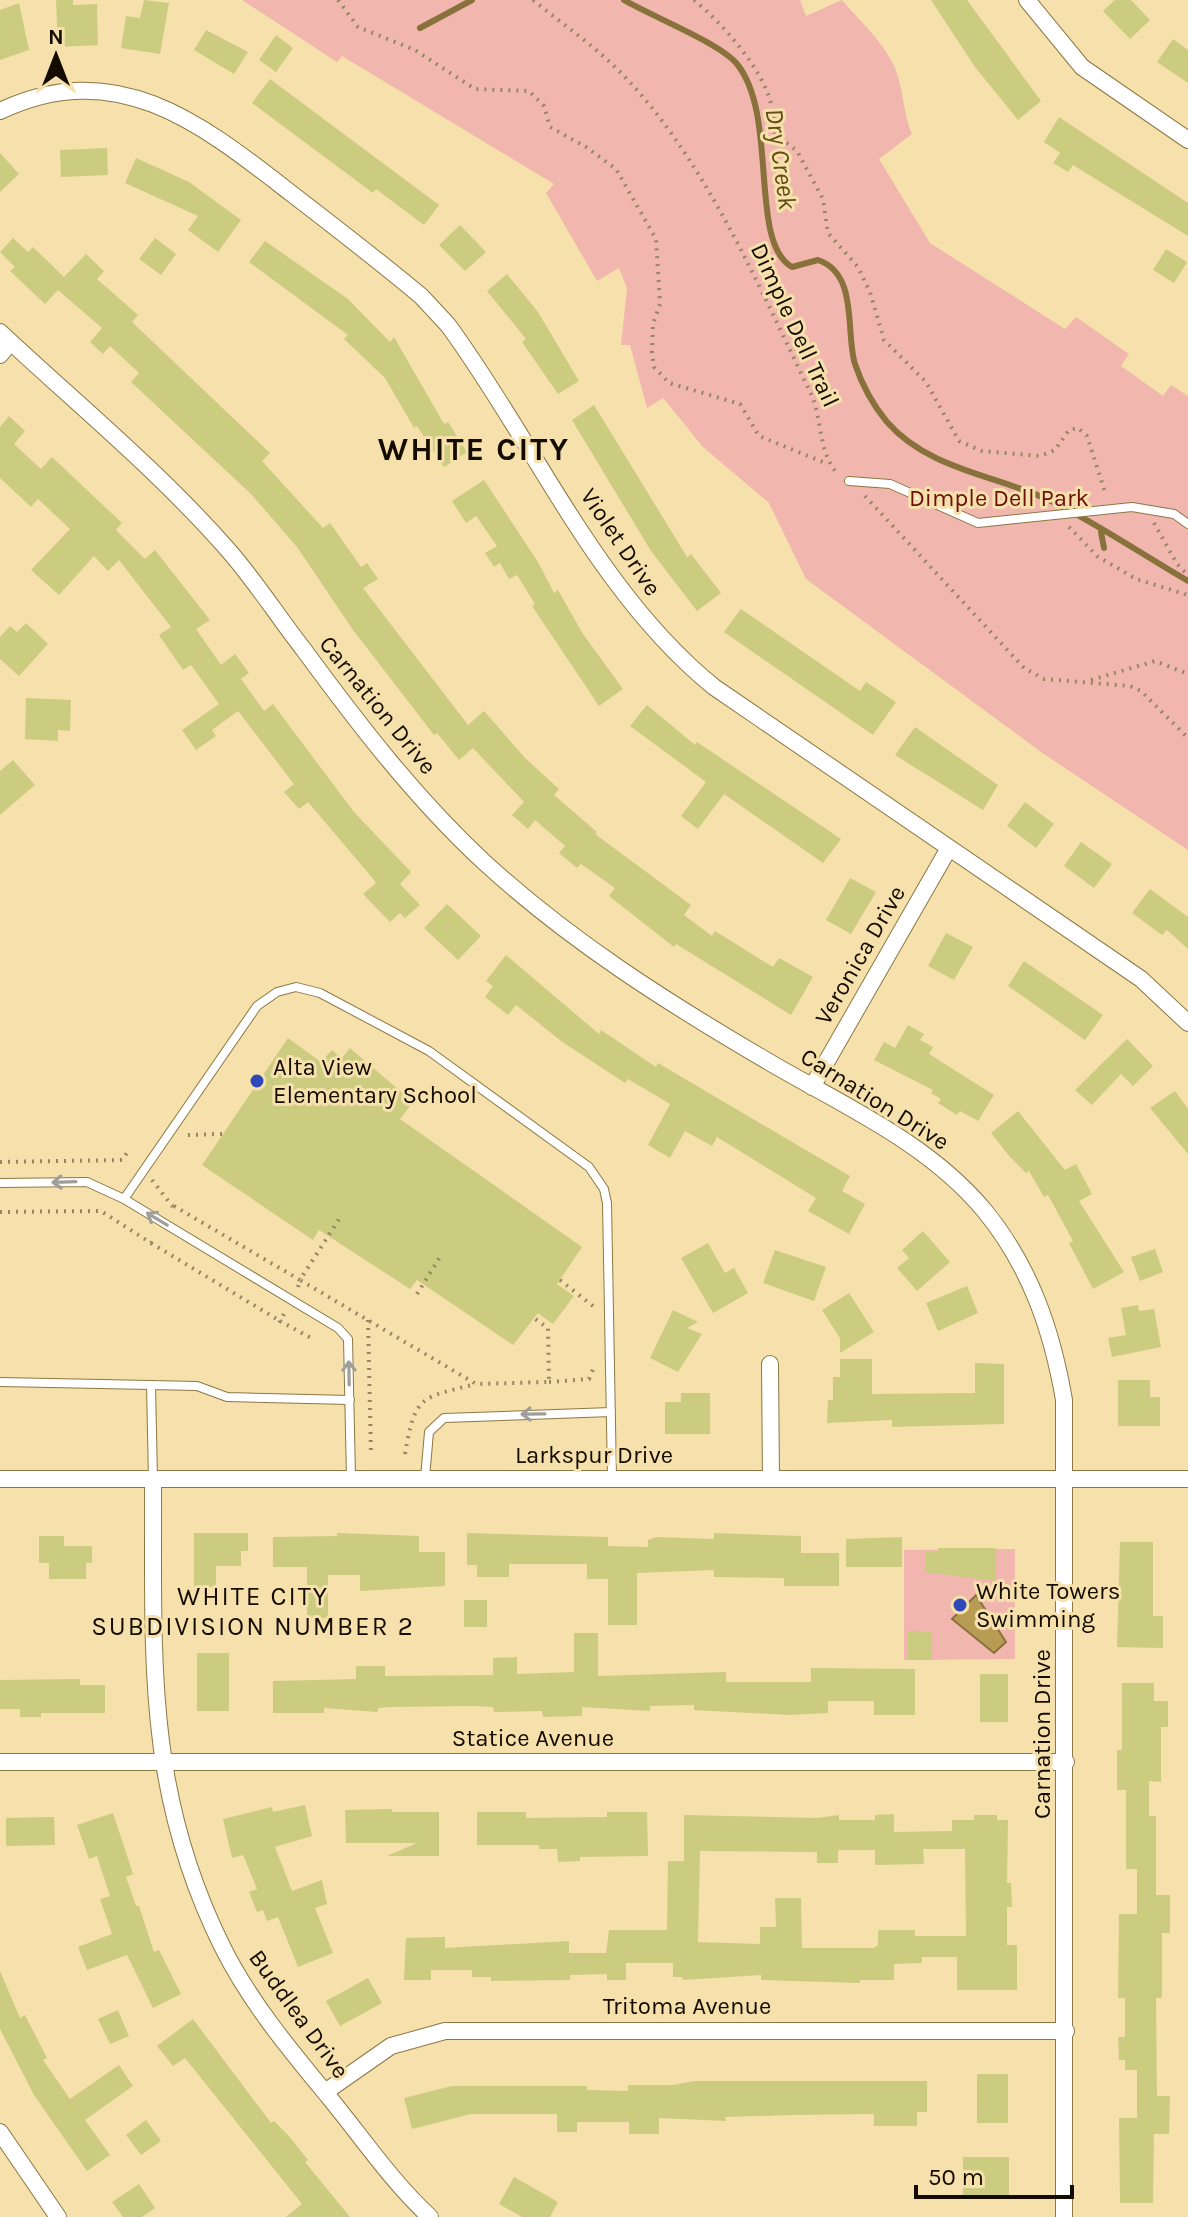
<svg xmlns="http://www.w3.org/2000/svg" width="1188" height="2217" viewBox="0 0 1188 2217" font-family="Karla,sans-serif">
	<rect width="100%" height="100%" fill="#f6e0ab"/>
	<path fill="#f1b7af" d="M242,0H800L806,16L842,0C858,19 880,39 891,60C904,83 902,111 912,134L879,159L930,243L1065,329L1076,317L1129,354L1121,366L1163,396L1171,385L1188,396V850L1041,752L806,579L769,503L703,447L663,398L647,408L630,345H621L627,288L619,268L597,281L546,193L554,184L342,56L337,62Z
		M1015,1549V1659L904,1660V1550Z"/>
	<path fill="#b99c54" stroke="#88713b" stroke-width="2" d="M976,1595L1006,1642L994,1653L952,1619Z"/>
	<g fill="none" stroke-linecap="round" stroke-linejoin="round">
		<path stroke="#88713b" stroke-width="6" d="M624,0C651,16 720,43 737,64C779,116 748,242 792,267L818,260C859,274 845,332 855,364C862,385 873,405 887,422C929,470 996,475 1051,501C1098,524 1143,555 1188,581
			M420,28L472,0
			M1101,532L1104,548"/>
	</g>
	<path fill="#cccc80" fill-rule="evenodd" d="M56,0H73V5L97,4L98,45L58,47Z
		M144,0L169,3L160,54L121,48L126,16L140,18Z
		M931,0H967L1041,101L1018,120L975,67Z
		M1115,0H1131L1150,20L1130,39L1103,11Z
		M19,3L29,50L0,60V10Z
		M206,30L248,52L234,74L194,50Z
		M276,35L293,48L276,72L259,60Z
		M1173,39L1188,50V83L1157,62Z
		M270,79L439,205L424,225L376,189L373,193L252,103Z
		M1059,117L1188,203V236L1073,165L1068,172L1053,163L1060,153L1044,142Z
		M107,148L108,175L61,177L60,150Z
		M0,153L19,174L0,192Z
		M136,158L189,182L241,220L218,252L188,230L198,216L125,183Z
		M460,225L486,252L465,271L439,245Z
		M13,238L28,252L33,247L64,277L86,254L104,271L97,279L138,315L132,322L270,453L262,461L323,528L330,523L361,567L367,563L378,579L363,588L468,725L484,711L525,758L559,789L554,795L597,832L595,834L691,905L684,915L712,936L715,931L773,967L779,958L813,977L791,1015L676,944L674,947L609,896L615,888L581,864L577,868L559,853L565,846L535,820L528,829L512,815L524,802L473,748L459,760L437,733L434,735L353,630L297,547L251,494L131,382L139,373L110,346L103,354L90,342L102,328L58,290L45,304L10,271L15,267L0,252Z
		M155,238L176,254L161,275L139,259Z
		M265,241L348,299L390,342L394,337L444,424L448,422L467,452L444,467L417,426L414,428L385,378L344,339L348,335L249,262Z
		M1166,249L1187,262L1174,283L1153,270Z
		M507,274L538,312L579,381L558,394L522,342L526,339L487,291Z
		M594,405L687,557L691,554L721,593L697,611L651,551L572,420Z
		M9,416L25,431L14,444L41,469L52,457L122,523L116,530L145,559L155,550L210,620L196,629L221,665L235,654L249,673L241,679L264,711L273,704L354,812L411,872L400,884L420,905L405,918L400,913L390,922L363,894L376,883L374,880L308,802L299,809L284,792L294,784L238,711L212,730L216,736L196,750L182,730L219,704L191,665L183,670L159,635L171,627L119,560L108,571L94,556L59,595L31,570L70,529L38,499L31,507L0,478V427Z
		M484,480L538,562L554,593L558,590L583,634L623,689L599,706L532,606L535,604L517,575L509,579L500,563L494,567L485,553L497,546L476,516L466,523L452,501Z
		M741,609L860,691L866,682L896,702L873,735L724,632Z
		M26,623L48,644L19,676L0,659V637L10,626L17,632Z
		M26,698L71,700L70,731L58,730V741L25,739Z
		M647,705L695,745L697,742L841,839L823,863L724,794L698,829L681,816L706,782L630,726Z
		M915,727L998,785L983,810L895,755Z
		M13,760L35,785L0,815V771Z
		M1025,802L1054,824L1036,848L1007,826Z
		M1081,842L1112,864L1094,888L1064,866Z
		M850,878L876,892L851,934L826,920Z
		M1150,889L1188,917V949L1167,930L1162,935L1132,913Z
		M447,904L481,936L458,960L424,928Z
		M946,933L973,947L954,980L928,966Z
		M506,955L599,1034L601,1030L656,1067L658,1063L850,1176L842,1191L865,1204L849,1234L808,1211L816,1198L717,1137L712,1146L685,1131L670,1158L648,1145L670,1104L628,1079L625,1083L561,1041L516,1005L508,1015L485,997L493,986L486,981Z
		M1024,961L1103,1015L1085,1040L1008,986Z
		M908,1025L924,1034L920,1040L933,1047L929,1054L994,1095L978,1121L960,1111L957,1115L938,1103L941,1099L931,1093L933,1090L874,1060L884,1042L895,1048Z
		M288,1038L321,1062L332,1050L342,1058L350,1048L413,1102L400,1119L582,1247L557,1284L574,1296L553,1324L538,1313L513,1345L417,1280L410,1289L319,1230L313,1240L202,1165Z
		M1127,1039L1153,1066L1133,1086L1121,1074L1092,1105L1075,1090Z
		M1175,1091L1188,1109V1154L1150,1108Z
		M1018,1111L1065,1170L1076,1164L1092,1194L1079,1201L1124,1272L1093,1289L1069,1243L1073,1241L1048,1195L1044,1197L1029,1171L1026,1173L1010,1157L991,1133Z
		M923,1231L950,1262L917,1291L897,1268L909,1258L902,1250Z
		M708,1243L725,1273L734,1268L748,1293L713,1313L681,1258Z
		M1155,1249L1163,1272L1140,1281L1131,1257Z
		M775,1250L826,1267L814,1301L763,1283Z
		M967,1286L978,1313L938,1331L926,1303Z
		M849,1293L874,1332L840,1353V1338L822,1310Z
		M1138,1305L1139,1311L1154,1309L1161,1347L1112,1357L1108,1338L1126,1335L1121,1308Z
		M673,1310L698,1322L687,1328L702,1334L678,1372L650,1358Z
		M840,1359H872V1394L975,1393V1363L1004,1364V1424L892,1427V1420L827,1423L828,1400H833V1377H840Z
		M1118,1380H1150V1397H1160V1426H1118Z
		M681,1393H710V1434H665V1402H681Z
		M194,1533H248V1551H241V1566H216V1587H194Z
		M337,1533L419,1536V1552H445V1586L360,1591V1575H328V1618H307V1567H273V1537L337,1536Z
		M467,1533L608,1537V1546L648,1547V1540L657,1537L714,1539V1533L801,1536V1553H839V1586H784V1578L714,1577V1570L637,1573V1625H608V1579H587V1564H509V1577H477V1565H467Z
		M39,1536H64V1546H92V1563H86V1579H49V1563H39Z
		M902,1537V1567H846V1539Z
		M1120,1542H1153V1616H1163V1648L1117,1647Z
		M938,1548H996V1581L925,1572V1552H938Z
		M464,1600H487V1627H464Z
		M908,1631L932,1632V1660H908Z
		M574,1633H598V1676L726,1672V1682H811V1668L915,1669V1715H874V1701H828V1713L790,1715L694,1710V1705L650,1706V1711L582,1707V1716L543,1717L542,1711L494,1712L493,1707L473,1706L389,1707L378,1708V1712L324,1708V1713H273V1681L356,1679V1666H385V1676L493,1675V1658L517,1657V1674L574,1672Z
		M197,1653H229V1711H197Z
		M980,1674H1008V1722H980Z
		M80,1679V1685H105V1713H41V1717H20V1709H0V1680Z
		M1122,1683H1154V1701H1168V1727H1161V1782L1149,1781V1816H1156V1895H1170V1933H1162V1998H1156L1157,2096H1170L1169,2134H1154L1153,2203H1120L1119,2118H1137V2070H1125V2060H1119L1118,2037H1125V1998H1118L1119,1914H1137V1869H1126V1790H1117V1750H1122Z
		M305,1805L312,1836L275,1847L292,1891L322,1880L327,1904L315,1908L333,1953L298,1967L278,1917L267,1921L263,1910L257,1912L249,1892L257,1889L243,1855L232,1858L223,1819L272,1807L273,1812Z
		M392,1809V1812H439V1856H387L417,1843H346L345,1810Z
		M477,1812H526V1818L607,1817V1812H647L648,1856L580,1857V1861L558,1862L557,1849H539V1845H477Z
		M113,1813L133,1874L126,1877L136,1906H139L154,1952L159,1950L181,1994L153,2008L127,1955L87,1970L78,1947L112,1934L100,1899L110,1896L97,1856L89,1859L77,1825Z
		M894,1814V1832L952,1831V1820H974V1815H997V1820H1008L1007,1883H1011L1012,1907H1007V1945H1017V1990H957V1957H922V1963L894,1964V1980H860V1983L761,1980V1975L683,1980L682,1977H673V1963H626V1980H607V1974L570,1975V1980L491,1981V1977H472V1970H431V1980H404L406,1938L445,1937V1948L569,1941V1953H606L609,1930H667L668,1861H684V1815L817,1818L839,1815V1820H875V1815ZM923,1849H965L966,1936H915V1930H878V1945L874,1948H802L801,1898H775L776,1927H760V1944L698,1942L700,1851L817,1852V1863H838V1850H875V1865L924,1864Z
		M54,1817L55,1845L6,1846V1818Z
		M0,1971L20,2018L25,2015L47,2058L43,2060L70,2099L119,2065L133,2086L85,2120L110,2155L87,2171L34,2095L0,2029Z
		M368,1978L382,2003L340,2026L326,2001Z
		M118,2010L129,2036L110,2044L98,2019Z
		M193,2019L271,2123L274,2121L289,2136L308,2160L305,2162L350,2217H286L302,2204L185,2058L173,2066L157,2046Z
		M977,2074H1008V2123H977Z
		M694,2081H927V2112H917V2126H874V2114L792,2115L725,2117L726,2121L659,2118V2134H629V2122H577V2132H557V2114H471L412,2129L404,2098L452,2086H587V2090L628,2091V2085H673Z
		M146,2120L161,2141L141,2155L126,2135Z
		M963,2157H1009V2197H963Z
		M514,2177L558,2202L550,2217H522L499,2204Z
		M139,2184L155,2208L142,2217H123L112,2202Z"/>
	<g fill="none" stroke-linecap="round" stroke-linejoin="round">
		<defs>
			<path id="lane" d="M849,481L890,484L978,523L1132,507L1174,514L1188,524
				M0,1183L87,1182L124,1199L338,1328L348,1339L351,1478
				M124,1199L257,1006L277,992L296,987L320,993L429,1051L589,1167L604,1189L607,1203L612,1478
				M0,1382L151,1385L153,1479
				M151,1385L197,1386L227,1397L350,1400
				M425,1478L429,1432L444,1418L611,1412"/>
			<path id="street" d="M1027,0L1082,67L1188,140
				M0,111C118,55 203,125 292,194C335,227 379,261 421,296L448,325C536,445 597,592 714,687L1141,979L1188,1023
				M0,332C77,404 160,472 229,551C256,582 279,618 304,650C359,725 416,799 484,862C570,941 668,1003 769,1062C844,1106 927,1142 984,1210C1030,1266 1052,1330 1064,1400V2217
				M0,355L10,342
				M812,1087L949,848
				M770,1364L771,1479
				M0,1479H1188
				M153,1479C154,1651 143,1788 223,1948C250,2002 290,2050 328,2096C361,2136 392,2182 430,2217
				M0,1762H1066
				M325,2092L391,2046L445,2031H1066
				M0,2132L58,2217"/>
		</defs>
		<use href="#lane" stroke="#8c7845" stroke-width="10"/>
		<use href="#street" stroke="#8c7845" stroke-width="18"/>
		<path stroke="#968663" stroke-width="4" stroke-dasharray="2 6" stroke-linecap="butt" d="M338,0L358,27L415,50L475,89L529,91L544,106L550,127L586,147L616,169L656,239L660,304L653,324L652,352L654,367L669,383L740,404L759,436L828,464
			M533,0C560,22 589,42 614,66C702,151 759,287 812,396C822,421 819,453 837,473
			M694,0C723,24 765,71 772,108C774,116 773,125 775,134L797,151L823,199L828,233L858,267L870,292L884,340L926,382L959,441L982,451L1040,456L1055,450L1069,430L1078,428L1087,436L1106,495
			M865,496L1024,668L1044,679L1130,686L1141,691L1188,738
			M1154,523L1177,564L1188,575
			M1069,527L1097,556L1136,579L1188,595
			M1091,680L1155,661L1188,674
			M188,1135L223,1134
			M0,1162L122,1160L129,1150
			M152,1180L173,1207
			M174,1206L300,1280L341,1216
			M0,1212L101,1211L151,1243L155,1237
			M151,1243L280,1321
			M560,1280L593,1306
			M298,1287L300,1280L476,1384L549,1382L548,1328L534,1318
			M417,1294L440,1257
			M284,1314L280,1321L313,1339
			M368,1320L371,1454
			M549,1382L589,1379L594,1367
			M405,1454C415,1395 420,1398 476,1384"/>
		<use href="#lane" stroke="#fff" stroke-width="8"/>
		<use href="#street" stroke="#fff" stroke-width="16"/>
	</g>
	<defs><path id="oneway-shaft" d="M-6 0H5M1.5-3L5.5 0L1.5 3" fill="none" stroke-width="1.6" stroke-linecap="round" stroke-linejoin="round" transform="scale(2)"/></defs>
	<g stroke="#a19e99">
		<use href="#oneway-shaft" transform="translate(64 1182) rotate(178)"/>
		<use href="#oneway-shaft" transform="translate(157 1219) rotate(-149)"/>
		<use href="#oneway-shaft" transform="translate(349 1373) rotate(-91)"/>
		<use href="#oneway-shaft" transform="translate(533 1414) rotate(179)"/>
	</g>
	<g fill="#2f48b9" stroke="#f6e0ab" stroke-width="3">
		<circle cx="257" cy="1081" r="8"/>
		<circle cx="960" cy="1605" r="8"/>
	</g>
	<g text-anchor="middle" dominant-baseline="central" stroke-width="6" stroke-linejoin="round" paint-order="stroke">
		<g font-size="24" fill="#140c00" stroke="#f6e0ab">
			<text transform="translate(795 325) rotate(65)">Dimple Dell Trail</text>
			<text transform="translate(621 542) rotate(56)">Violet Drive</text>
			<text transform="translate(378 705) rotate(51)">Carnation Drive</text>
			<text transform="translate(860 955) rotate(-60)">Veronica Drive</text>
			<text transform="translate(875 1099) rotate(32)">Carnation Drive</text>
			<text x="594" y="1455">Larkspur Drive</text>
			<text transform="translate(1042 1734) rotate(-90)">Carnation Drive</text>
			<text x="533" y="1738">Statice Avenue</text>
			<text x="687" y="2006">Tritoma Avenue</text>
			<text transform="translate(299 2014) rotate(54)">Buddlea Drive</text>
		</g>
		<g font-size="24" fill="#6d0f0c" stroke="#f6e0ab">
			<text x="999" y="498">Dimple Dell Park</text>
		</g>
		<g font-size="24" fill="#140c00" stroke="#f6e0ab" text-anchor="start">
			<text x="273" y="1067">Alta View<tspan x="273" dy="28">Elementary School</tspan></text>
			<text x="976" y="1591">White Towers<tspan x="976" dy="28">Swimming</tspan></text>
		</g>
		<g font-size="26" font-style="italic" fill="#614d15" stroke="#f6e0ab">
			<text transform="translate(781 159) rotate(82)">Dry Creek</text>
		</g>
		<g font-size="26" letter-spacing="2" fill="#140c00" stroke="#f6e0ab">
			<text x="253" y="1596">WHITE CITY<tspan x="253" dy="30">SUBDIVISION NUMBER 2</tspan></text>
		</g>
		<g font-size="32" font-weight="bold" letter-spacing="2" fill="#140c00" stroke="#f6e0ab">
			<text x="474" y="449">WHITE CITY</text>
		</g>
	</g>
	<g transform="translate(56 56)" stroke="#f6e0ab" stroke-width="6" paint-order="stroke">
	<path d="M0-6L14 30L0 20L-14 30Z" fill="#140c00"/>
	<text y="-12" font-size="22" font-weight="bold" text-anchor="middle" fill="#140c00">N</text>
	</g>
	<path d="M916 2185v12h156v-12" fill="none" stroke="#140c00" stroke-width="4"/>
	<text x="928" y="2185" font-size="24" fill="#140c00" stroke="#f6e0ab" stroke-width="6" paint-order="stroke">50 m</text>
</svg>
